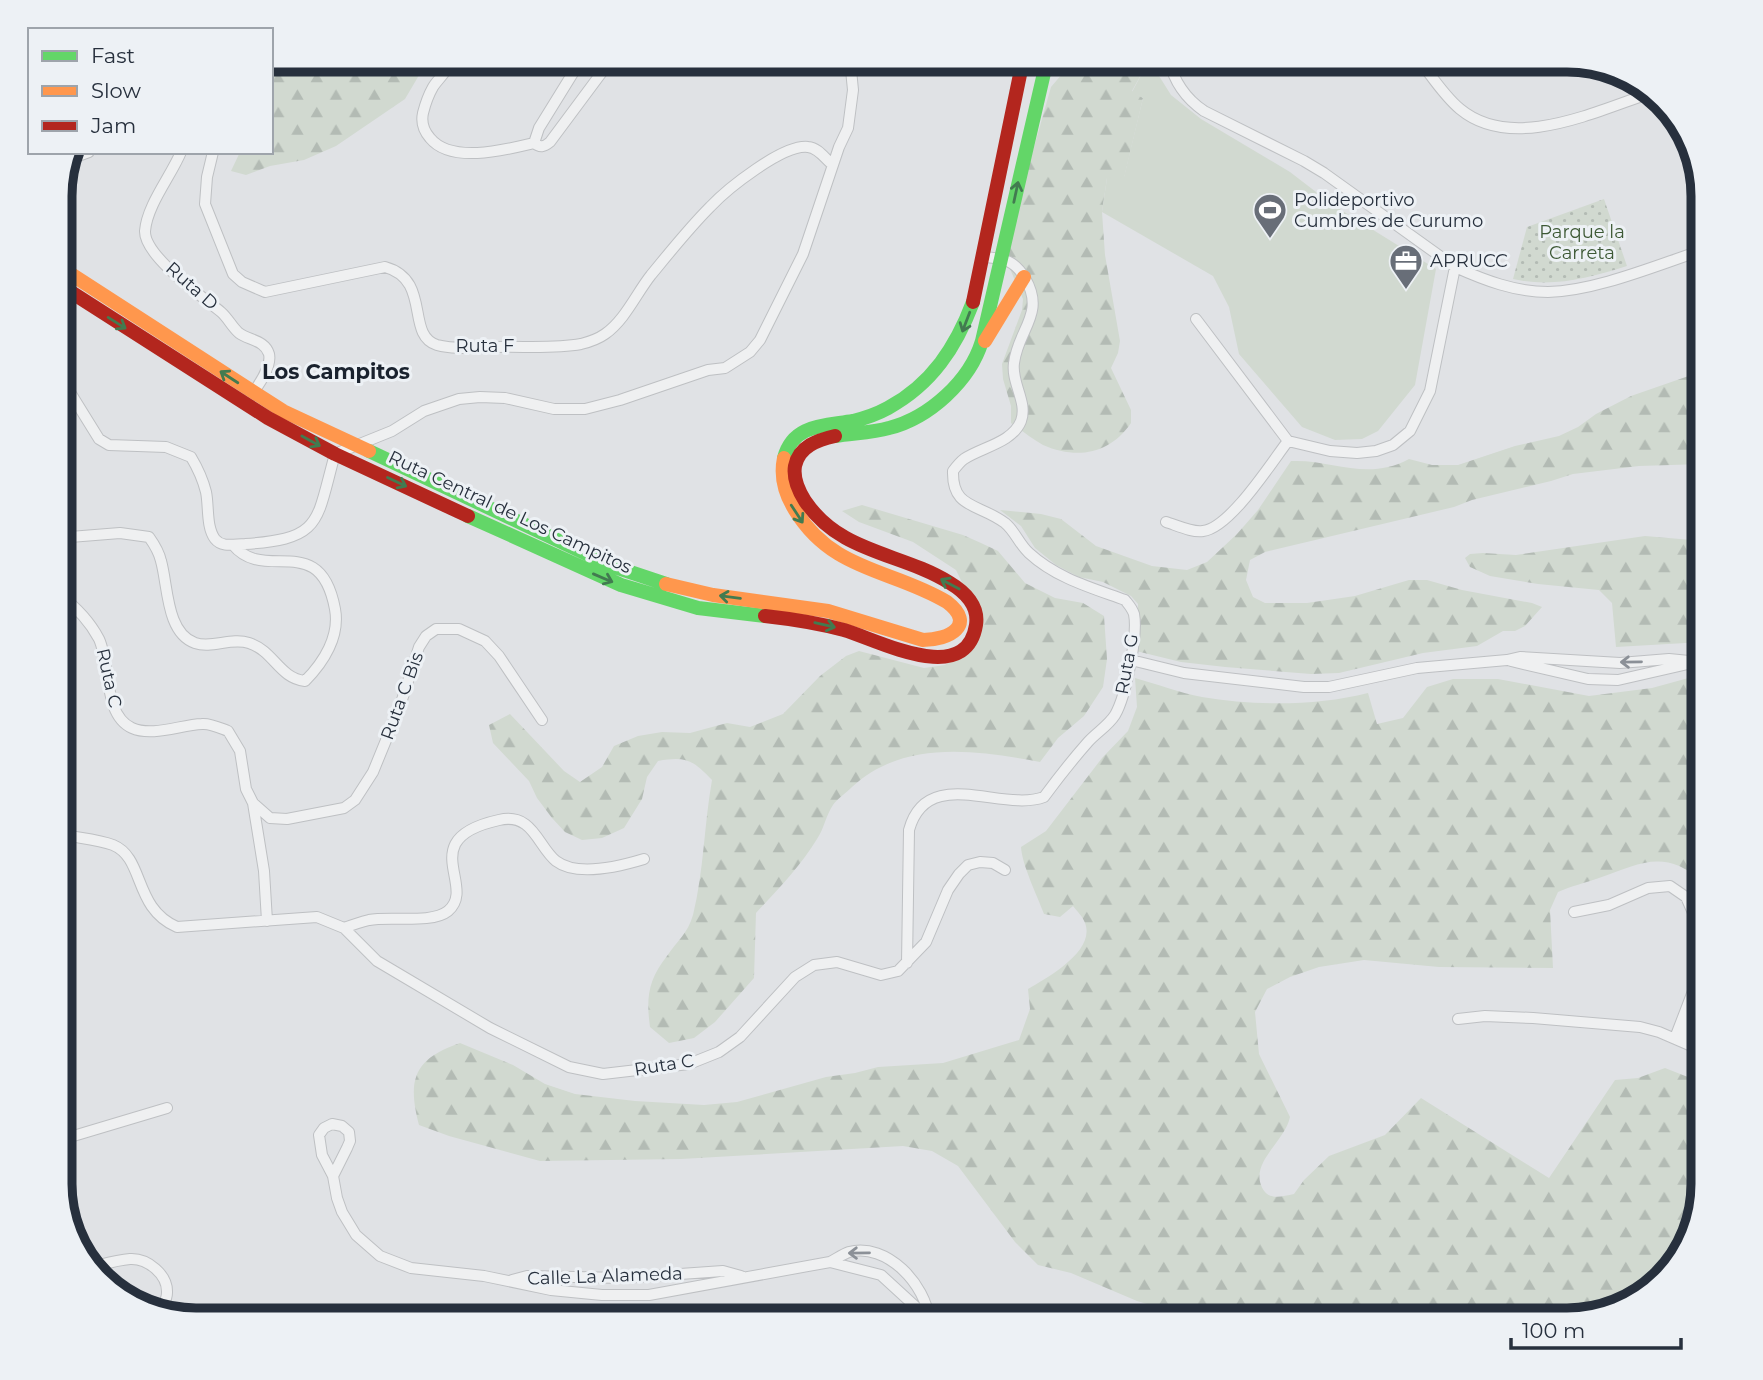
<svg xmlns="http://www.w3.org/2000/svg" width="1763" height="1380" viewBox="0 0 1763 1380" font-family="Montserrat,sans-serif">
	<defs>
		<pattern id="grass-dots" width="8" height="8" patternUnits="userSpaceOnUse" patternTransform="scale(1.75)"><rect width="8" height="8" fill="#d1d9d0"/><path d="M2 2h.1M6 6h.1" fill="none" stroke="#b3bbb4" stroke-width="1.8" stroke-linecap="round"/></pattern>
		<pattern id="forest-firs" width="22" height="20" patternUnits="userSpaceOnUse" patternTransform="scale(1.75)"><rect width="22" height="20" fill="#d1d9d0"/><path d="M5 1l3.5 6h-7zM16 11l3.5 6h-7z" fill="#b3bbb4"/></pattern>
	</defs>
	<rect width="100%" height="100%" fill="#e0e2e5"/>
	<path fill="url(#grass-dots)" d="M1604,199L1627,266C1589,278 1552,288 1513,279L1527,227Z"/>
	<path fill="url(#forest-firs)" d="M324,60H428L405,99L336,146L304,160L270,166L246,175L231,171L240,152H271V64C292,71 306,70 324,60Z
		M1074,60H1149L1132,91L1143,98L1124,178H1107L1102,212L1105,255L1120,341L1118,353L1111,368L1131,410V423C1110,454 1077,460 1043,445C1032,439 1021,430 1011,423V406L1003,379L1002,364L1022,310L1023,299L1010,269L999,255L1012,225L1051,87Z
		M1703,371V464L1639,466L1573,474L1551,481L1472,500L1454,507L1265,552L1250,560L1246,580L1253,597L1265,603H1307L1355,596L1409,580H1427L1462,590L1532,603L1542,607L1525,626L1515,631H1503L1477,646L1423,653L1339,673L1311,674L1225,667L1181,662L1136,651L1138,604L1131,596L1103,582L1079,577L1056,565L1035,548L1021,526L1000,510L1041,514L1061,519L1096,546L1152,566L1187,570L1207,562L1237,534L1258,510L1291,461C1333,459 1366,482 1409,459L1432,465H1458L1515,446L1559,436L1578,427L1596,414L1631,396Z
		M862,505L963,535L981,543L998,551L1025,583L1055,598L1083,603L1104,616L1107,659L1103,687L1084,716L1058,738L1040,762C976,750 904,739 852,787C846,793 837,799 833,805C826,815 824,829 817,839C800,867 778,889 756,913L754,978L715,1022L694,1038L669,1043L650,1027C646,998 648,980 667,956C677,941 688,933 693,915C704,870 704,825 712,780C693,760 686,756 658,761L647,777L642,799L624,828L602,838L582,840L565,832L552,818L537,798L529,781L493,743L489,725L510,714L564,771L580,782L602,767L614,746L638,736L662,732L690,733L727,723L750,727L783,714L820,676L846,656L859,651L924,668L945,665L968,649L972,632L971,601L956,570L913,542L859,522L842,511Z
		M1645,536L1692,540L1703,545V642L1616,647L1612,603L1599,590L1538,584L1490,576L1470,567L1465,558L1470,554L1483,553L1516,555Z
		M1703,674V882C1665,848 1641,863 1599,878C1585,883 1571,886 1558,892L1550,910L1553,968L1439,967L1364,960L1319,967L1290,977L1267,989L1255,1012L1259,1054L1290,1117C1285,1141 1252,1161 1261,1185C1267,1201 1280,1197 1294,1194L1304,1180L1329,1156L1385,1135L1421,1098L1549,1178L1615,1080L1638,1078L1665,1068L1703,1083V1185L1675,1268L1627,1307L1568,1320H1200L1137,1301L1071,1273L1038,1265L1015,1242L958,1166L932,1151L903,1146L681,1159L540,1161L449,1136L419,1125C407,1079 414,1059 460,1043L513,1065L545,1084L575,1094L635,1101L704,1105L737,1102L826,1077L855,1073L878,1067L943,1063L1019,1040L1030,1009L1028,989C1047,978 1096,951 1085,923C1083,917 1077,911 1073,906L1060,917L1044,914C1037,895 1022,865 1021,847L1046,831L1102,758L1128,731L1137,707L1135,678C1157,684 1180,693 1202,697C1255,706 1317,706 1368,693L1377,724L1403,718L1427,687L1453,679H1498L1589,696L1652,688Z"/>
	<path fill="#d1d9d0" d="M1149,60L1171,95L1201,119L1290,172L1333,205L1436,269L1415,385L1378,431L1362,439L1335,440L1302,427L1239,354L1229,307L1213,276L1102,212L1107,178L1124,177L1143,98L1132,92Z"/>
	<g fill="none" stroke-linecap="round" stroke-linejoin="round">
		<defs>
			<path id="street" d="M448,60C449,72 439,77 433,87C429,94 425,105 423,113C421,122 424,131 430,138C451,164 505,150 534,143
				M1169,60C1174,82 1185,98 1204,111L1304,161L1324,173L1455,267C1484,280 1515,292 1548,292C1596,291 1657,265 1703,250
				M1419,60C1431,75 1444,96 1460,109C1513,153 1598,110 1654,92
				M534,143C540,148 544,147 550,142L611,60
				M534,143L539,128L581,60
				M181,152C171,176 147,205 145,231C144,256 203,297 221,312C228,318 232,327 239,333C248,340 265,340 269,354C272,367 258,386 250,397
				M213,152L207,177L205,204L233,274L242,282L265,292L385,267C432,280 405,335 437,345C455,350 477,347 496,347C523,346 553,349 581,344C589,342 598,339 605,334C625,320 636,294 651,275C670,252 689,228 710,207C727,189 783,144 808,147C819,148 825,159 833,165
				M67,160L89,152
				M1196,319L1288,441L1330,451L1357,453L1376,451L1393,445L1410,431L1430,391L1455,267
				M60,382L68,389L99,439L109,445L166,447L191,457C197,467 203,480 206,492C209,506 206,527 215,539C222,548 235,544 245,544C323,539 316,522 335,454L392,431L424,411L459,399L480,397L505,398L554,409H585L620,400L708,370L725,368L750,352L760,340L803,254L839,147L848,128L853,90L850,60
				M1166,522C1176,525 1193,533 1203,531C1230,528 1271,463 1288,441
				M60,534L70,537L120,533L149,537C154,544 159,552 161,561C168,585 166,633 195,643C212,649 231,637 249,643C274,651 279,678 305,681C324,662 340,636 335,609C320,529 265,584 233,545
				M60,595C76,607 89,620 99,639C111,665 103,715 132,728C152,737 180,725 202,724C210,723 220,728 228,731L240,751L246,789L253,803L264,871L267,921
				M1131,660L1184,673L1304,687H1329L1417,668L1507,660L1520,657L1620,663L1669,659L1699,662
				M1511,661L1588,679L1618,680L1688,664
				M253,803L270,818L287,819L344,808L355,800L373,772L400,706L419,647L426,636L436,629H459L485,641L499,656L542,720
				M60,834C77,838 97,839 113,845C145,858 133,908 177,927L317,917L344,928L377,961L490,1028L569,1067L603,1074L689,1064L719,1052L740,1037L795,977L814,965L837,962L881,975L898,971L926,942L948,890L959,874L968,865L980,862L993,863L1005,870
				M1574,912L1609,905L1648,888L1670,886L1686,897L1694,915L1699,937V961L1695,986L1675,1038
				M344,928C352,925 361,922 369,920C390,916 432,924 448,911C478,886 413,839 499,820C533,812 538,847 556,861C577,877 621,866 644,859
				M907,963L909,830C927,764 1002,813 1044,797C1058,778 1073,759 1088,742C1097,732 1108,726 1115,715C1126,696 1138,635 1134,614C1132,608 1129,605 1125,600C1092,588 1056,578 1029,553C1019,544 1015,531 1005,523C978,503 952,509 953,471C956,467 960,462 964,459C982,447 1012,443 1021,421C1028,402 1011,383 1014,363C1018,329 1046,314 1025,278C1014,260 1005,259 985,257
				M1458,1019L1485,1016L1533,1018L1640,1027L1659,1032L1703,1051
				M1682,1041L1691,1014L1689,1005
				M60,1140L167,1108
				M333,1176L347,1148L350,1141L349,1132L342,1126L332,1124L324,1128L319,1135L322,1155L333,1176L337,1198L342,1212L356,1235L380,1256L411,1268L484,1276L551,1290L602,1295H649L830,1262C836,1259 843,1254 849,1252C887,1242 926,1285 929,1319
				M830,1262L881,1275L929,1319
				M92,1267C104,1264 117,1260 130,1259C148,1258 168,1275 167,1293C167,1298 164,1304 162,1309
				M512,1280L527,1276L623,1278L723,1271L741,1276"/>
		</defs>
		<use href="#street" stroke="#bec0c3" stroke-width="12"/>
		<use href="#street" stroke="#eff0f1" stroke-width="10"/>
		<path stroke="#63d668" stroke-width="14" d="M835,436C853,433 872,433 889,428C929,418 970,381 982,341L1047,60
			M369,451L612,566L666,584
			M784,458C793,424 824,426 853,421C866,418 877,414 888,408C932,384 956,347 973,302
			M468,516L621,585L698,608L765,616"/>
		<path stroke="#ff974d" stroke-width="14" d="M60,267L283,411L369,451
			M985,341L1024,277
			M666,584L713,595L828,611L923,640C949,640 977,625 947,602C892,569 833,572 795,510C785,494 780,477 784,458"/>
		<path stroke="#b3261e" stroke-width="14" d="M60,285L268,418L335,454L468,516
			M973,302L1023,60
			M765,616C792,619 818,623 844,630C878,640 966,688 976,625C979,606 965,592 950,583C900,552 841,554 805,501C798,490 793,478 795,466C799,446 818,440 835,436"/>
	</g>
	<defs><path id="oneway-shaft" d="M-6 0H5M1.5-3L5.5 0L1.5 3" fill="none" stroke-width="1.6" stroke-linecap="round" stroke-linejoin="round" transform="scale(1.75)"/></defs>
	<g stroke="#427b50">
		<use href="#oneway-shaft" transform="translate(1016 192) rotate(-78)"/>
		<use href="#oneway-shaft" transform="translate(966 322) rotate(111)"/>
		<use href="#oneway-shaft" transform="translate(117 323) rotate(32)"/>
		<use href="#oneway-shaft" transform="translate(229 377) rotate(-147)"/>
		<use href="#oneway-shaft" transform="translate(311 441) rotate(29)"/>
		<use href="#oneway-shaft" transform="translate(397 482) rotate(25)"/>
		<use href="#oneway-shaft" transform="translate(797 514) rotate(57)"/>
		<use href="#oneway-shaft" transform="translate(603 578) rotate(23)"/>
		<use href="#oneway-shaft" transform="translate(950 584) rotate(-152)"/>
		<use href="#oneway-shaft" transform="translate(730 597) rotate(-173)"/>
		<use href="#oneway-shaft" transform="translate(825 625) rotate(13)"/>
	</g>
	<g stroke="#8b9097">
		<use href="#oneway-shaft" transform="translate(1631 662) rotate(179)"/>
		<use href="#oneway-shaft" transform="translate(859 1253) rotate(179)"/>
	</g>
	<defs>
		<symbol id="stadium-pin" viewBox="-11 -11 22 30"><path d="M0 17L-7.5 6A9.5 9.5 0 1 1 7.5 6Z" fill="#686e78" stroke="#edf1f5"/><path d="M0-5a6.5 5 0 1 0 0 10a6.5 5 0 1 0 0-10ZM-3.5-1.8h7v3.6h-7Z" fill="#fff"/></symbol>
		<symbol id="office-pin" viewBox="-11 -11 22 30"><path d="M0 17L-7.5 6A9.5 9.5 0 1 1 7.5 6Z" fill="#686e78" stroke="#edf1f5"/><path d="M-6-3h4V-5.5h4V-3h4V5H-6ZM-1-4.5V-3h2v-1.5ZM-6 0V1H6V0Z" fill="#fff"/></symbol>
	</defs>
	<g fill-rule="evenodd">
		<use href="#stadium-pin" x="1251" y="191" width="38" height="52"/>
		<use href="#office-pin" x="1387" y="242" width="38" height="52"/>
	</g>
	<g text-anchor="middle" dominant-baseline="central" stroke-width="6" stroke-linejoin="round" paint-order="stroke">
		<g font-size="18" fill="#27303d" stroke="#edf1f5" text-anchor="start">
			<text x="1294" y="200">Polideportivo<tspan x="1294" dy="21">Cumbres de Curumo</tspan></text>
			<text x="1430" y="261">APRUCC</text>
		</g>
		<g font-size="18" fill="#3d5935" stroke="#edf1f5">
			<text x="1582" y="232">Parque la<tspan x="1582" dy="21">Carreta</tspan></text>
		</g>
		<g font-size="18" fill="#27303d" stroke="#edf1f5">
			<text transform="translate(192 286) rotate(41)">Ruta D</text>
			<text x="485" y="346">Ruta F</text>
			<text transform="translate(510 512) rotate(25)">Ruta Central de Los Campitos</text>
			<text transform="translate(1127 664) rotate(-80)">Ruta G</text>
			<text transform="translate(109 678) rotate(77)">Ruta C</text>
			<text transform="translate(402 696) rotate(-70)">Ruta C Bis</text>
			<text transform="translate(664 1065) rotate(-9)">Ruta C</text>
			<text transform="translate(605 1276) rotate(-2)">Calle La Alameda</text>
		</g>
		<g font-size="21" font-weight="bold" fill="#1a222e" stroke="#edf1f5">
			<text x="336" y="371">Los Campitos</text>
		</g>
	</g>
	<path d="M0 0H1763V1380H0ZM196 72H1567A124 124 0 0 1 1691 196V1184A124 124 0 0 1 1567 1308H196A124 124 0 0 1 72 1184V196A124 124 0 0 1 196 72Z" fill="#edf1f5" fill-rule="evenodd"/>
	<path fill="none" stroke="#27303d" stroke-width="9" d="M196 72H1567A124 124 0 0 1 1691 196V1184A124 124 0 0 1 1567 1308H196A124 124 0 0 1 72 1184V196A124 124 0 0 1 196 72Z"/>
	<rect x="28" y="28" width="245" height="126" fill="#edf1f5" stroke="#9ea4ab" stroke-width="2"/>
	<rect x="42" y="51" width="35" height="10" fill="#63d668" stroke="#9ea4ab" stroke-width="2"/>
	<text x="91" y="63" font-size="21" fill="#27303d">Fast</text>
	<rect x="42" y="86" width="35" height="10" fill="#ff974d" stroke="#9ea4ab" stroke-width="2"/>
	<text x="91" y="98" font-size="21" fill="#27303d">Slow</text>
	<rect x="42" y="121" width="35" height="10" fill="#b3261e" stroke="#9ea4ab" stroke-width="2"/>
	<text x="91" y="133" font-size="21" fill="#27303d">Jam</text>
	<path d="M1511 1338v10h170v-10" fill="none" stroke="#27303d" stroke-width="3.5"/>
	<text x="1522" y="1338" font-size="21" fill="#27303d" stroke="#edf1f5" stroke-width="5" paint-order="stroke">100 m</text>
</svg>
